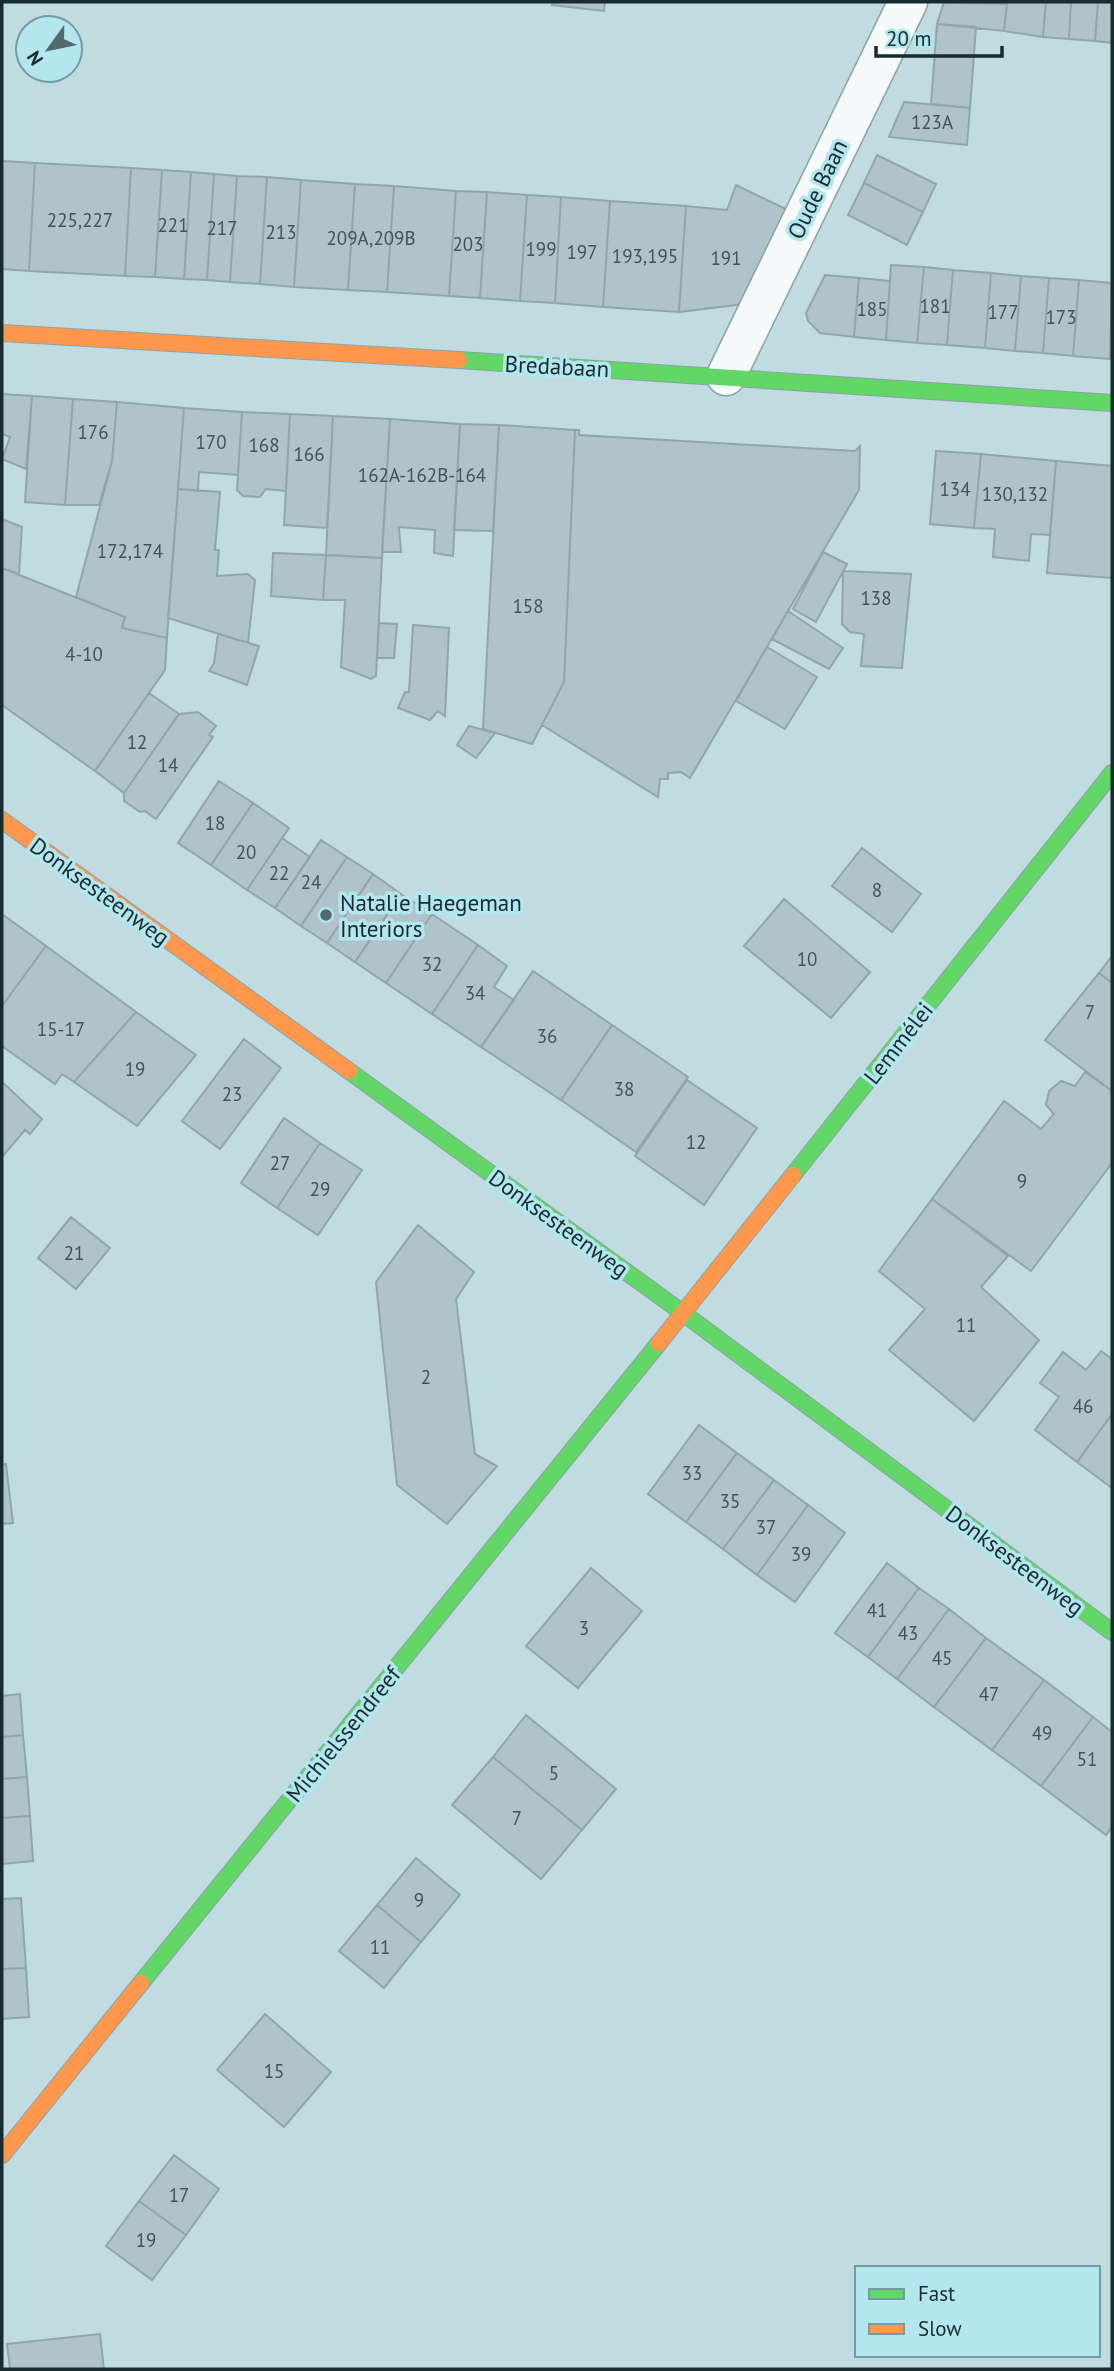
<svg xmlns="http://www.w3.org/2000/svg" width="1114" height="2371" viewBox="0 0 1114 2371" font-family="'PT Sans',sans-serif">
	<rect width="100%" height="100%" fill="#c0dce1"/>
	<path fill="#afc4ca" stroke="#91a6ab" stroke-width="2" d="M552,2H605L604,11L552,5Z
		M944,2L1007,4L1004,31L937,24Z
		M1007,2H1046L1043,37L1004,31Z
		M1046,2H1071L1069,39L1043,37Z
		M1071,2H1098L1095,41L1069,39Z
		M1098,2H1112V43L1095,41Z
		M937,24L976,27L970,108L931,104Z
		M904,102L970,108L967,145L889,137Z
		M877,155L936,184L923,212L864,183Z
		M2,161L35,163L29,271L2,269Z
		M35,163L131,168L125,276L29,271Z
		M131,168L162,170L155,277L125,276Z
		M162,170L191,172L184,279L155,277Z
		M191,172L214,174L207,280L184,279Z
		M214,174L237,176L230,282L207,280Z
		M237,176L267,177L260,284L230,282Z
		M267,177L301,180L294,287L260,284Z
		M301,180L355,184L348,290L294,287Z
		M864,183L923,212L907,245L848,215Z
		M355,184L394,186L387,292L348,290Z
		M736,185L794,213L744,304L679,312L686,206L727,210Z
		M394,186L456,191L449,296L387,292Z
		M456,191L487,192L480,298L449,296Z
		M487,192L527,195L520,301L480,298Z
		M527,195L561,197L555,303L520,301Z
		M561,197L610,201L603,307L555,303Z
		M610,201L686,206L679,312L603,307Z
		M891,265L924,267L917,343L886,340Z
		M924,267L953,270L947,345L917,343Z
		M953,270L991,273L985,348L947,345Z
		M991,273L1021,276L1015,351L985,348Z
		M825,275L859,278L854,337L820,333L808,321L806,313Z
		M1021,276L1049,278L1043,353L1015,351Z
		M859,278L890,281L886,340L854,337Z
		M1049,278L1079,280L1073,356L1043,353Z
		M1079,280L1112,283L1110,359L1073,356Z
		M2,394L32,396L26,469L2,459L10,437L2,434Z
		M32,396L73,399L65,505L25,502Z
		M73,399L117,402L112,461L99,505H65Z
		M117,402L184,408L167,638L122,628L125,617L76,597L112,461Z
		M184,408L242,412L238,475L199,472L198,491L178,489Z
		M242,412L290,414L286,491L266,489L260,497L243,496L237,490Z
		M290,414L333,416L327,528L284,525Z
		M333,416L390,419L382,558L326,555Z
		M390,419L460,424L453,556L434,553L435,530L399,527L401,552H382Z
		M460,424L499,425L493,531L454,530Z
		M499,425L575,430L564,682L532,744L483,729Z
		M575,430H579V435L855,451L860,446L859,490L690,778L681,772L668,773V779H660L658,797L542,725L564,682Z
		M936,451L981,454L974,528L930,524Z
		M981,454L1056,461L1050,535L1031,534L1029,561L993,557L995,529L974,528Z
		M1056,461L1112,466V578L1047,573Z
		M178,489L220,492L215,550H219L217,576L248,574L255,580L248,643L168,618Z
		M2,519L22,527L19,574L2,568Z
		M823,552L847,564L816,622L793,609Z
		M273,553L326,555L323,600L271,596Z
		M326,555L382,558L376,676L371,679L341,667L345,600H323Z
		M2,568L125,617L122,628L167,638L165,670L95,771L2,705Z
		M843,571L911,574L902,668L861,666L864,634L850,632L842,624Z
		M788,611L843,648L829,669L772,639Z
		M379,623L397,624L394,658H377Z
		M413,625L449,628L445,716L438,711L430,720L398,708L405,692H409Z
		M218,634L259,646L247,685L209,671L214,663Z
		M767,647L817,677L785,729L736,701Z
		M149,693L179,714L124,793L95,771Z
		M198,712L216,726L209,735L213,737L156,819L145,811L140,812L124,801V793L179,714Z
		M469,726L495,733L476,758L457,745Z
		M219,781L253,803L211,865L178,843Z
		M253,803L289,828L247,890L211,865Z
		M282,838L310,857L275,908L247,890Z
		M321,840L347,857L301,926L275,908Z
		M862,848L921,894L892,932L832,886Z
		M347,857L373,874L327,943L301,926Z
		M373,874L401,894L355,962L327,943Z
		M401,894L432,914L386,983L355,962Z
		M784,899L870,972L831,1018L744,946Z
		M2,914L46,946L2,1006Z
		M432,914L478,945L432,1014L386,983Z
		M478,945L507,966L494,987L514,1000L481,1047L432,1014Z
		M46,946L136,1012L74,1082L62,1074L55,1084L2,1046V1006Z
		M1112,956V983L1099,973Z
		M533,971L612,1025L561,1100L481,1047Z
		M1099,973L1112,983V1091L1045,1040Z
		M136,1012L196,1055L137,1126L74,1082Z
		M612,1025L688,1077L636,1152L561,1100Z
		M244,1039L281,1068L220,1149L182,1121Z
		M1085,1072L1112,1091V1163L1031,1271L932,1199L1004,1101L1041,1129L1054,1114L1046,1105L1049,1091L1061,1081L1075,1086Z
		M687,1080L757,1128L704,1205L635,1156Z
		M2,1082L42,1119L30,1134L25,1130L2,1157Z
		M284,1118L320,1143L277,1208L241,1183Z
		M320,1143L362,1170L318,1235L277,1208Z
		M932,1199L1008,1256L981,1287L1039,1340L974,1421L889,1350L925,1309L879,1271Z
		M71,1217L110,1248L76,1289L38,1258Z
		M418,1225L474,1272L456,1299L475,1454L497,1466L447,1524L397,1485L376,1282Z
		M1101,1351L1112,1359V1414L1077,1462L1035,1430L1059,1397L1040,1383L1063,1352L1086,1370Z
		M1112,1414V1488L1077,1462Z
		M699,1425L737,1453L686,1522L648,1494Z
		M737,1453L774,1480L723,1549L686,1522Z
		M6,1464L13,1523L2,1524V1465Z
		M774,1480L808,1505L757,1575L723,1549Z
		M808,1505L845,1533L795,1602L757,1575Z
		M887,1563L919,1588L868,1657L835,1633Z
		M591,1568L642,1611L578,1688L526,1646Z
		M919,1588L949,1609L897,1679L868,1657Z
		M949,1609L986,1638L934,1707L897,1679Z
		M986,1638L1044,1680L992,1750L934,1707Z
		M1044,1680L1093,1717L1041,1786L992,1750Z
		M20,1694L23,1735L2,1737V1696Z
		M526,1715L616,1789L582,1830L493,1757Z
		M1093,1717L1112,1732V1827L1106,1835L1041,1786Z
		M23,1735L27,1777L2,1779V1737Z
		M493,1757L582,1830L541,1879L452,1805Z
		M27,1777L30,1816L2,1818V1779Z
		M30,1816L33,1861L2,1864V1818Z
		M416,1858L460,1895L421,1942L377,1905Z
		M21,1898L26,1968L2,1969V1899Z
		M377,1905L421,1942L384,1988L339,1951Z
		M26,1968L29,2017L2,2019V1969Z
		M265,2014L331,2072L284,2127L217,2070Z
		M174,2155L219,2189L186,2235L139,2201Z
		M139,2201L186,2235L152,2280L106,2246Z
		M100,2334L104,2369H10L7,2344Z"/>
	<g fill="none" stroke-linecap="round" stroke-linejoin="round">
		<defs>
			<path id="street" d="M726,376L908,2"/>
			<path id="fast" d="M459,360L1112,403
				M349,1071L683,1313L1112,1632
				M793,1175L1112,773
				M141,1983L659,1343"/>
			<path id="slow" d="M2,333L459,360
				M2,820L349,1071
				M659,1343L793,1175
				M2,2155L141,1983"/>
		</defs>
		<use href="#street" stroke="#8ba1a4" stroke-width="41"/>
		<use href="#fast" stroke="#8ba1a4" stroke-width="18"/>
		<use href="#slow" stroke="#8ba1a4" stroke-width="18"/>
		<use href="#street" stroke="#f6fafa" stroke-width="38"/>
		<use href="#fast" stroke="#63d668" stroke-width="16"/>
		<use href="#slow" stroke="#ff974d" stroke-width="16"/>
	</g>
	<circle fill="#526a6d" stroke="#b3e6ee" stroke-width="2.5" cx="326" cy="915" r="7"/>
	<g text-anchor="middle" dominant-baseline="central" stroke-width="7" stroke-linejoin="round" paint-order="stroke">
		<g font-size="19" fill="#3e5457">
			<text x="932" y="122">123A</text>
			<text x="80" y="220">225,227</text>
			<text x="173" y="225">221</text>
			<text x="222" y="228">217</text>
			<text x="281" y="232">213</text>
			<text x="371" y="238">209A,209B</text>
			<text x="468" y="244">203</text>
			<text x="541" y="249">199</text>
			<text x="582" y="252">197</text>
			<text x="645" y="256">193,195</text>
			<text x="726" y="258">191</text>
			<text x="935" y="306">181</text>
			<text x="872" y="309">185</text>
			<text x="1003" y="312">177</text>
			<text x="1061" y="317">173</text>
			<text x="93" y="432">176</text>
			<text x="211" y="442">170</text>
			<text x="264" y="445">168</text>
			<text x="309" y="454">166</text>
			<text x="422" y="475">162A-162B-164</text>
			<text x="955" y="489">134</text>
			<text x="1015" y="494">130,132</text>
			<text x="130" y="551">172,174</text>
			<text x="876" y="598">138</text>
			<text x="528" y="606">158</text>
			<text x="84" y="654">4-10</text>
			<text x="137" y="742">12</text>
			<text x="168" y="765">14</text>
			<text x="215" y="823">18</text>
			<text x="246" y="852">20</text>
			<text x="279" y="873">22</text>
			<text x="311" y="882">24</text>
			<text x="877" y="890">8</text>
			<text x="807" y="959">10</text>
			<text x="432" y="964">32</text>
			<text x="475" y="993">34</text>
			<text x="1090" y="1012">7</text>
			<text x="61" y="1029">15-17</text>
			<text x="547" y="1036">36</text>
			<text x="135" y="1069">19</text>
			<text x="624" y="1089">38</text>
			<text x="232" y="1094">23</text>
			<text x="696" y="1142">12</text>
			<text x="280" y="1163">27</text>
			<text x="1022" y="1181">9</text>
			<text x="320" y="1189">29</text>
			<text x="74" y="1253">21</text>
			<text x="966" y="1325">11</text>
			<text x="426" y="1377">2</text>
			<text x="1083" y="1406">46</text>
			<text x="692" y="1473">33</text>
			<text x="730" y="1501">35</text>
			<text x="766" y="1527">37</text>
			<text x="801" y="1554">39</text>
			<text x="877" y="1610">41</text>
			<text x="584" y="1628">3</text>
			<text x="908" y="1633">43</text>
			<text x="942" y="1658">45</text>
			<text x="989" y="1694">47</text>
			<text x="1042" y="1733">49</text>
			<text x="1087" y="1759">51</text>
			<text x="554" y="1773">5</text>
			<text x="517" y="1818">7</text>
			<text x="419" y="1900">9</text>
			<text x="380" y="1947">11</text>
			<text x="274" y="2071">15</text>
			<text x="179" y="2195">17</text>
			<text x="146" y="2240">19</text>
		</g>
		<g font-size="23" fill="#172c2f" stroke="#b3e6ee">
			<text transform="translate(817 189) rotate(-64)">Oude Baan</text>
			<text transform="translate(557 366) rotate(3)">Bredabaan</text>
			<text transform="translate(100 891) rotate(36)">Donksesteenweg</text>
			<text transform="translate(898 1043) rotate(-52)">Lemmélei</text>
			<text transform="translate(559 1223) rotate(36)">Donksesteenweg</text>
			<text transform="translate(1015 1560) rotate(37)">Donksesteenweg</text>
			<text transform="translate(343 1734) rotate(-51)">Michielssendreef</text>
		</g>
		<g font-size="23" fill="#172c2f" stroke="#b3e6ee" text-anchor="start">
			<text x="340" y="902">Natalie Haegeman<tspan x="340" dy="26">Interiors</tspan></text>
		</g>
	</g>
	<rect width="1114" height="2371" fill="none" stroke="#172c2f" stroke-width="7"/>
	<rect x="855" y="2266" width="245" height="91" fill="#b3e6ee" stroke="#759ca2" stroke-width="2"/>
	<rect x="869" y="2289" width="35" height="10" fill="#63d668" stroke="#759ca2" stroke-width="2"/>
	<text x="918" y="2301" font-size="21" fill="#172c2f">Fast</text>
	<rect x="869" y="2324" width="35" height="10" fill="#ff974d" stroke="#759ca2" stroke-width="2"/>
	<text x="918" y="2336" font-size="21" fill="#172c2f">Slow</text>
	<g transform="translate(49 49) rotate(237)"><circle r="33" fill="#b3e6ee" stroke="#759ca2" stroke-width="2"/>
	<path d="M0-5L12 26L0 18L-12 26Z" fill="#526a6d"/>
	<text y="-10" font-size="19" font-weight="bold" text-anchor="middle" fill="#172c2f">N</text>
	</g>
	<path d="M876 46v10h126v-10" fill="none" stroke="#172c2f" stroke-width="3.5"/>
	<text x="886" y="46" font-size="21" fill="#172c2f" stroke="#b3e6ee" stroke-width="5" paint-order="stroke">20 m</text>
</svg>
